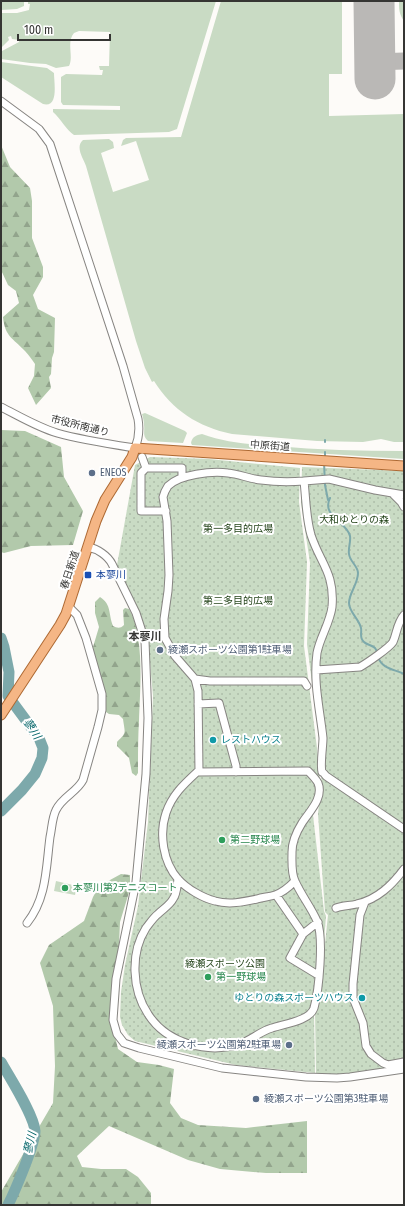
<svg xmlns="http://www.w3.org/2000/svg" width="405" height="1206" viewBox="0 0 405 1206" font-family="'Fira Sans Condensed','Noto Sans JP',sans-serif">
	<defs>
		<pattern id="forest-firs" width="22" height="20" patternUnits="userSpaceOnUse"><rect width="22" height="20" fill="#b2c9ab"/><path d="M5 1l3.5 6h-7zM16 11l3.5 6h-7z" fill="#92a48c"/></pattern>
		<pattern id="park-dots" width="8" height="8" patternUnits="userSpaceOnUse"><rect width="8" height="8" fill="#c9dbc4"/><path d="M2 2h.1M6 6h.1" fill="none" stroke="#adbda9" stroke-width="1.8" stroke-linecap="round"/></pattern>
	</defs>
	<rect width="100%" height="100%" fill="#fdfbf8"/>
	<path fill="#c9dbc4" d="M1,1H24V6L17,9L1,10Z
		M28,1H216L177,129L169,132L74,135C67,131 60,118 53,112V109L120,110V106L63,105L61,102V77L66,74L102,75L103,70H100L99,66H109L110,32L79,31L74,33C66,42 74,57 69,66L56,68L46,64L30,63L1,59L2,51L19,42V40L12,39L11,36L8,37L9,40L1,48V13H17L29,10L30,4H28Z
		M221,1H342V74H329V116L404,114V442H394L381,439L363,442L317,441L232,434C198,427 172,410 154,381L152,382L145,368L136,341L86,166C83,158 75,147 83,140L109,139L113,142L114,148L101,153L113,192L149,180L136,141L121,146L123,140L126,138L181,137Z
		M399,1H404V21C399,14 399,9 399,1Z
		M1,62L47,68L54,73C54,83 59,108 43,104L1,77Z
		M145,413L185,431L187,433L183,443L148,441C142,436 145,432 144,425C144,421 143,418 142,414Z
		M202,434C226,443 250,444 275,446C318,450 361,451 404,451V459L192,445L191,443C192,437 196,435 202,434Z
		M56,881L77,886L75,895L54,891Z"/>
	<path fill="url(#forest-firs)" d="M1,145L10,167L30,188L32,201V238L43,267V277L33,295L38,309L55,318L54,352L52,358L51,374L49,377L51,388L36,405L28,388L34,376L35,364C32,360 29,355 25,351C13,338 5,337 3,317L19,303L16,291L8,285L1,270Z
		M1,430L25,431L61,447L64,477L83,511L73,545L31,546L4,553L1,552Z
		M100,597C112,605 108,613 113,626C117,628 120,629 124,625L123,610L125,608L129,609C145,636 140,690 139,721C138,738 138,755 138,773L136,776L132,773L129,758L117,746V742C127,732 125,734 123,719L119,715L109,714L106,712L101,702L95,682L91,661L93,647L99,627L95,613V602Z
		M121,874L130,875V889L120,922L115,1036L118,1049L137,1062L159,1065L174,1069L170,1103L181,1118L198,1125L246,1128L307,1121V1173H266L220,1169L188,1160L109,1126L77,1156L82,1167L101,1169H126L138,1177L151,1193V1205H1V1192L53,1103L55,1066L53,1006L40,963L49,945L84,921L93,897L99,886Z"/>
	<path fill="url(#park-dots)" d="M150,457L209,459L300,468L299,502L307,562L304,646L317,748L321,792L313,815L324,911L326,916L320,992L328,915L325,912L318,814L319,803L322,792L320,745L307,644L310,563L301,503L302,467L404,471V1065C374,1071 346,1076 316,1074L315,1011H314L315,1073L236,1065L135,1041L128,1035L122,1025L120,1017L121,992L125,965L138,906L148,822L153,696L148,641L144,627L135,604L117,565L135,465Z"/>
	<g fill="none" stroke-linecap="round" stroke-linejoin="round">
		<path stroke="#7da9ab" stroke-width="2" d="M325,442V440
			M325,458V452
			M324,462L325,485L328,500
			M330,498C321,516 347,522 350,536C351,542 348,548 349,554C350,562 358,566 358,573C358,584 349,593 349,603C349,612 359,619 361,628C362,633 359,638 364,642C367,645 372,645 375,648L378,653
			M378,657C382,669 394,669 404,674"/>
		<path stroke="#7da9ab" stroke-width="11" d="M1,638L4,647L9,672L8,696L39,738L43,748L42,758L35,774L22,790L1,811
			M1,1062C10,1078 34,1115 35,1131C35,1144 15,1191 8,1205"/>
		<path stroke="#bab8b6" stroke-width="17" d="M374,62L404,61"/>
		<path stroke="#bab8b6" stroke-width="41" d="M374,1L375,79"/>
		<defs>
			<path id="minor" d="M1,101L39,129L50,144L123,366L138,419C140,430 139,438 135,448C109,444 82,440 57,433C37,427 19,416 1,407
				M142,457L146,468
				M393,494L401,502L404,507
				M404,495L375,490L329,479L304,481C306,499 306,518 311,535C320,563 335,573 332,607C330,623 320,637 317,653C313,682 320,710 323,738C323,746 320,765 322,772C323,772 326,776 326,776L404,829
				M166,511H141V473L146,468H182V478
				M88,547C98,549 108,556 112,564L136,613L145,641L148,718L146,774L136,882L116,979L113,1020L117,1034L124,1043L139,1048L222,1068L306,1077L337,1078L350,1077L404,1069
				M316,670L360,667C367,663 389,648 393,642C397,633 397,623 404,615
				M195,679L210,681H304L307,686
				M198,704L219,703L236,766V772
				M199,772L198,691L195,679L175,656L165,638L164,619L168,591L169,575L167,521L163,497C164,493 166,489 168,486C180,474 212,471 228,473C239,474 250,479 261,480C276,482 290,482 304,481
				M178,879C177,885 177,894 173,899C170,905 163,909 158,914C153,918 150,923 146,928C130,953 132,990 148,1014C167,1044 208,1054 240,1044C251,1040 261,1031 272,1028C283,1024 310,1021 314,1008C319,990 324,938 317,921C311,907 301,895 295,881C291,873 292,861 292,852C292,842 297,831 302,823C309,812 324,798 318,783C316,779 311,774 308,771L197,772C184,784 172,795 166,813C159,834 163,862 178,879C187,889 203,898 215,901C229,905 243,902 257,899C263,897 269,897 275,895C282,893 290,886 295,881
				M276,895L303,934
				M365,902L360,915L353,984V998L363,1023L366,1046L371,1054L383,1063L388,1065L404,1062
				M336,908C343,905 350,906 357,904C378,899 392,885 404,869
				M318,922L303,934L290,958L318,975
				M27,923C47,898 46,867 50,837C52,828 52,818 56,810C62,797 77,792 83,780L98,727L102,710V694L86,638L77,615L69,607"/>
			<path id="major" d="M1,715L60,625L66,614L96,521L105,500L132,457L135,448L404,466"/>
		</defs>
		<use href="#minor" stroke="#878582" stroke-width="9"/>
		<use href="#major" stroke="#ad6933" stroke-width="11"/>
		<use href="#minor" stroke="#fff" stroke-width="7"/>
		<use href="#major" stroke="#f5b685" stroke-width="9"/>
	</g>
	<g fill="#5c6f8a" stroke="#fff" stroke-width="1.5">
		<circle cx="92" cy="473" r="4"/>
		<circle cx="160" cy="650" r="4"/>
		<circle cx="289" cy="1045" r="4"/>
		<circle cx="256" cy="1099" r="4"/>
	</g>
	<rect fill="#1a4fb4" stroke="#fff" stroke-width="1.5" x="84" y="571" width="8" height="8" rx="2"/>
	<g fill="#0f9aa8" stroke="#fff" stroke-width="1.5">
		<circle cx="213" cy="740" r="4"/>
		<circle cx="362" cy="998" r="4"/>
	</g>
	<g fill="#2e9e5b" stroke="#fff" stroke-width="1.5">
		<circle cx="222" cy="840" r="4"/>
		<circle cx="65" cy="888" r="4"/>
		<circle cx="208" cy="977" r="4"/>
	</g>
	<g text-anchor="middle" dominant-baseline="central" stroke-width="4" stroke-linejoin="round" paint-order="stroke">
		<g font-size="10" fill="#353533" stroke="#fff">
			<text transform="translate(80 426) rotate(14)">市役所南通り</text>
			<text transform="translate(270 446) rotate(4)">中原街道</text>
			<text transform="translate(70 570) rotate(-72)">春日新道</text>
		</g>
		<g font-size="10" fill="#4e5e75" stroke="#fff" text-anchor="start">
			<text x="100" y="473">ENEOS</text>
			<text x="168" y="650">綾瀬スポーツ公園第1駐車場</text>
			<text x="281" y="1045" text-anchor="end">綾瀬スポーツ公園第2駐車場</text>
			<text x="264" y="1099">綾瀬スポーツ公園第3駐車場</text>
		</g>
		<g font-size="10" fill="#24441a" stroke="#fff">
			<text x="354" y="520">大和ゆとりの森</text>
			<text x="238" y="529">第一多目的広場</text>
			<text x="238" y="601">第二多目的広場</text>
			<text x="225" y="964">綾瀬スポーツ公園</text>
		</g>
		<g font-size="10" fill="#164399" stroke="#fff" text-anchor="start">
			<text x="96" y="575">本蓼川</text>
		</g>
		<g font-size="10" fill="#0d838f" stroke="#fff" text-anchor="start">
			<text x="221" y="740">レストハウス</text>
			<text x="354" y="998" text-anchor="end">ゆとりの森スポーツハウス</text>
		</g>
		<g font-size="10" fill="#27864d" stroke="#fff" text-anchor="start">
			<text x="230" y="840">第二野球場</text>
			<text x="73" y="888">本蓼川第2テニスコート</text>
			<text x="216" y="977">第一野球場</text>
		</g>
		<g font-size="11" font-weight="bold" fill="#353533" stroke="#fff">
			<text x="145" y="636">本蓼川</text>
		</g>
		<g font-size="11" font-style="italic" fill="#026468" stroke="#fff">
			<text transform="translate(32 729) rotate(56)">蓼川</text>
			<text transform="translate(30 1143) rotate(-77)">蓼川</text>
		</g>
	</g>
	<rect width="405" height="1206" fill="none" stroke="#353533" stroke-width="4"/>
	<path d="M18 34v6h92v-6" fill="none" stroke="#353533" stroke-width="2"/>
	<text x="24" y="34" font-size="12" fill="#353533" stroke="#ffffff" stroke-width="3" paint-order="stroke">100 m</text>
</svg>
